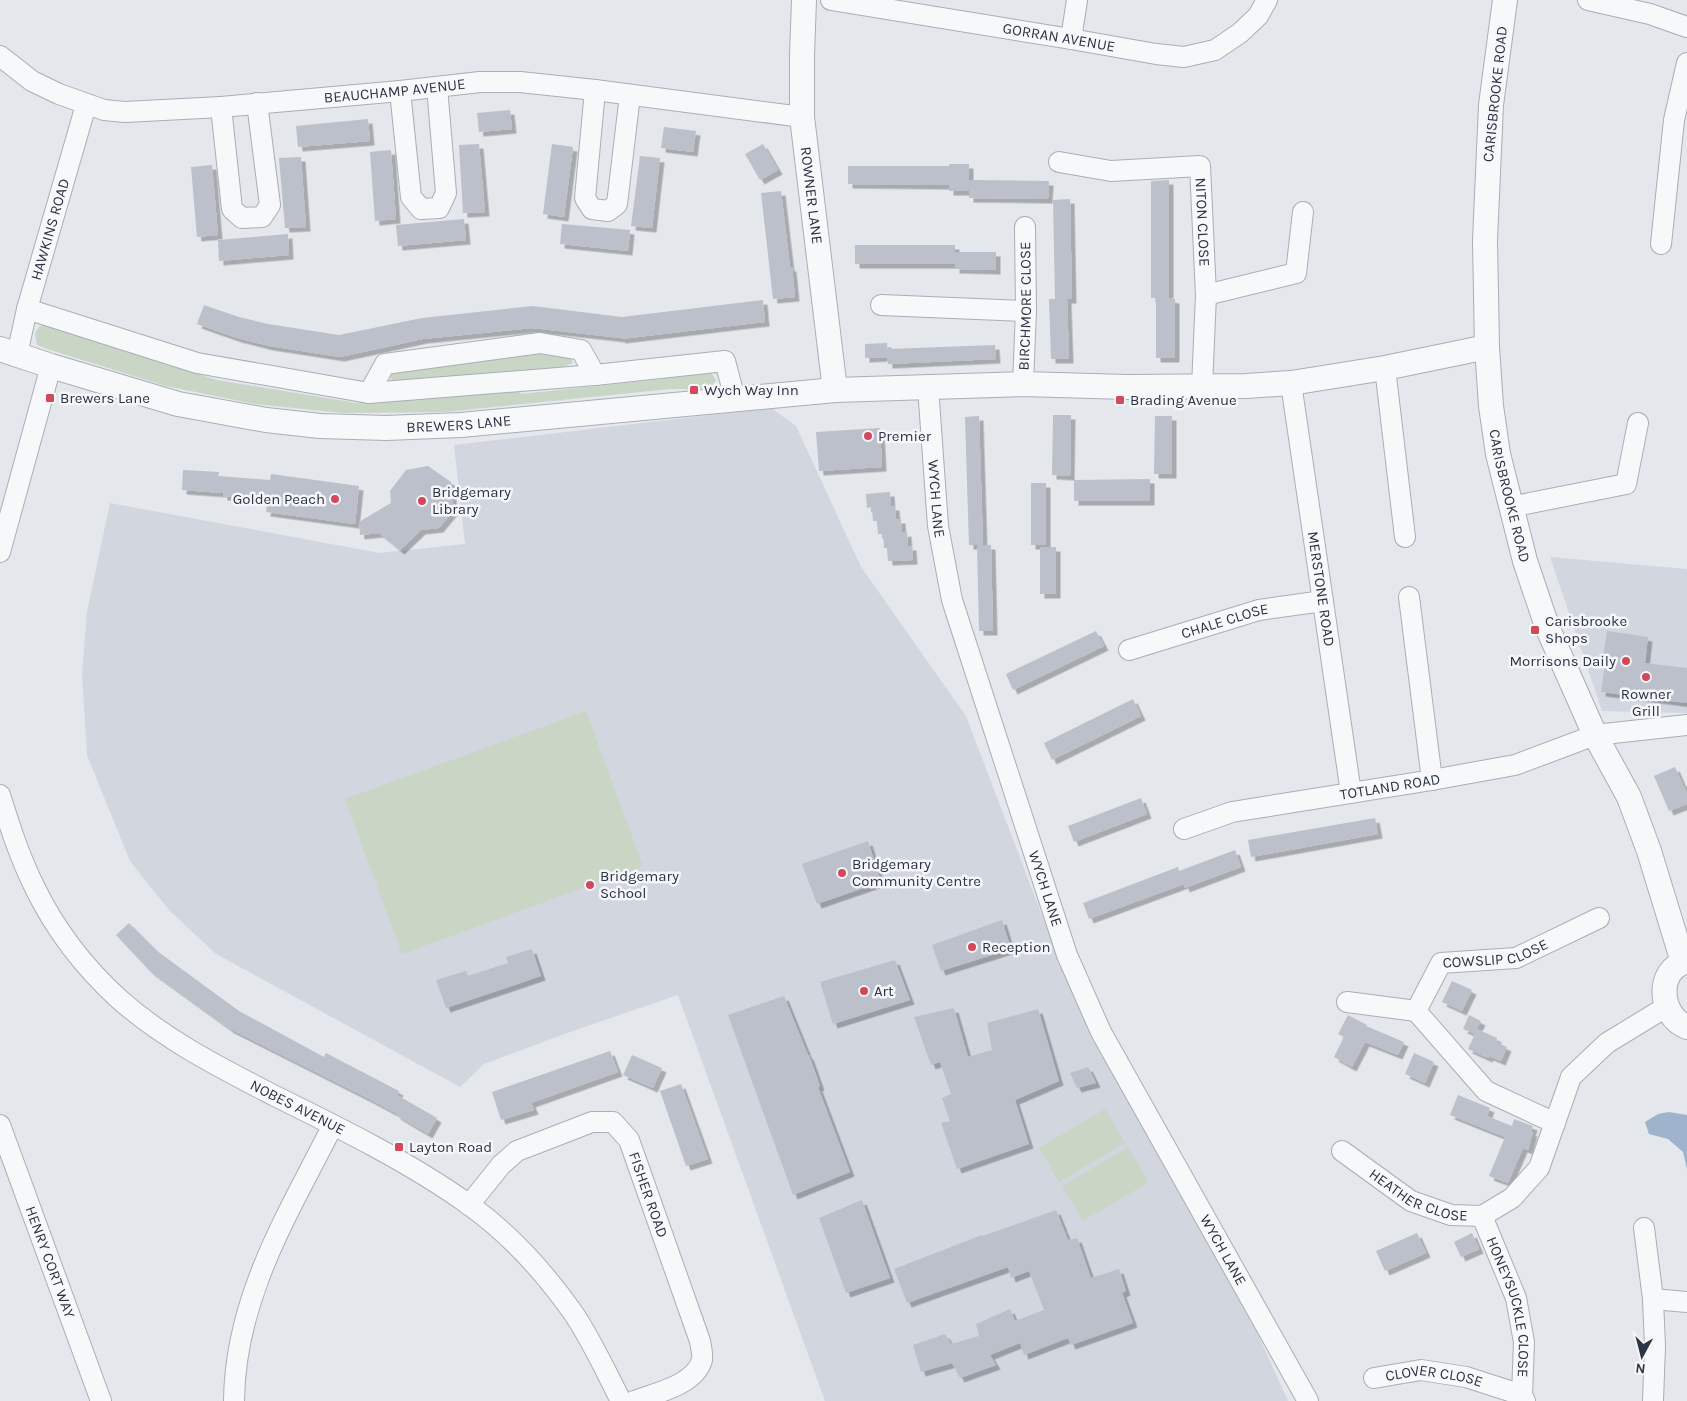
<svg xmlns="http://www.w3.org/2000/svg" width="1687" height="1401" viewBox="0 0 1687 1401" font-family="Karla,sans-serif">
	<defs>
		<filter id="shadow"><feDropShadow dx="4.5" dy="4.5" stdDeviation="0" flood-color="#0004"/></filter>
	</defs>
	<rect width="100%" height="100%" fill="#e4e7ec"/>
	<path fill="#d2d6de" d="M771,408L796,426L861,567L966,716L1065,976L1242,1299L1288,1401H825L678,995L570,1032L484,1064L460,1087L216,954L169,910L130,861L87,755L82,674L87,612L110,503L380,553L465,544L454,445Z
		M1550,557L1687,569V713L1602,711Z"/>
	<path fill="#c9d6c5" d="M48,322L95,337L94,341L217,380L357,403L383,398L516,390L521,394L663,379L668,374L709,370L716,380L710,389H670L445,412L343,413L255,404L166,386L50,350L37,345L35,333L39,327Z
		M535,349L570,357L573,363L560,368L393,382L390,377L392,366Z
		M586,711L643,866L402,954L345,799Z
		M1105,1109L1125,1143L1059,1182L1039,1148Z
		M1128,1147L1149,1182L1083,1221L1062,1186Z"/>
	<path fill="#9fb4cc" d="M1669,1112L1687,1115V1169L1683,1152L1668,1139L1649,1134L1645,1122L1658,1114Z"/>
	<path fill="#bbc0ca" filter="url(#shadow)" d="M510,110L512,129L479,132L477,113Z
		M368,119L370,141L298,147L296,126Z
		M664,127L696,131L693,152L661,148Z
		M479,144L485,212L463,213L459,145Z
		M552,144L573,147L564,217L543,214Z
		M763,144L778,170L760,180L745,154Z
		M391,150L396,219L375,221L370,152Z
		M640,156L660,158L652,228L631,226Z
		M301,157L306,227L285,228L279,158Z
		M949,164H969V186V180L1049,181L1048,199L969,198V191H949V185L848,184V166H949Z
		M212,165L218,235L197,237L191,167Z
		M1169,180V298L1175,299V358H1156V298H1151V181Z
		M781,191L790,267H792L795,297L773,299L761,193Z
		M1070,199L1072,299H1066H1067L1069,359H1051L1049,299H1055L1053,200Z
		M464,219L466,240L398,246L396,225Z
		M562,224L630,230L628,251L560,244Z
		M288,234L289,255L219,261L218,240Z
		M855,245H955V258V252H996V270L955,269V264H855Z
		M763,300L765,322L621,339V338L532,328L423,339L340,357L269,346L237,338L197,324L204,305L239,317L268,324L339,335L422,318L533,306L622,317Z
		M887,343L888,357L865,358V344Z
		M995,345L996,359L888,364L887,349Z
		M1053,415H1071L1070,476L1052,475Z
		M979,416L983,545H969L965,417Z
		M1155,416H1172V474H1154Z
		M880,428L882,467L819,471L816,432Z
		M428,466L451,482L453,511L439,528L421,530L400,550L379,533L360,535L359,522L391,503L390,491L406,470Z
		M183,470L219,472L218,476L270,480L271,474L359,486L355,524L266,512L268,499L223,496V493L182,490Z
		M1150,479V501H1074V480Z
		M1031,483H1046V545H1031Z
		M890,492L891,506H895L896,519H901L902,533L907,532L908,546H912L913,560L888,561L887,548H884L883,534H878L877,521H873L872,507L867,508L866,494Z
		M977,545H991L993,631H979Z
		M1040,547H1056V594H1040Z
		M1096,631L1104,646L1013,690L1006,674Z
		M1607,631L1648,637L1645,663L1687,668V703L1601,692L1606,658H1603Z
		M1133,699L1141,716L1052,760L1044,743Z
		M1675,767L1687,794V804L1669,811L1654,776Z
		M1141,798L1147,814L1074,842L1068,826Z
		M1375,818L1378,834L1251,857L1248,840Z
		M868,841L881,882L817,904L802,864Z
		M1235,850L1241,867L1185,888L1184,884L1089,919L1083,903L1178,867L1179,871Z
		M1002,920L1011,949L941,971L932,945Z
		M129,923L157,951L239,1011L324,1057L326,1053L399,1091L397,1095L437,1118L428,1134L396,1115L397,1114L371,1100L230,1029L150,971L116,935Z
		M532,949L541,976L446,1008L436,980L466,971L468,976L508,963L506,957Z
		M895,960L910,1000L833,1024L820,982Z
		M1452,981L1472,990L1462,1011L1442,1002Z
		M784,996L808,1055H809L820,1086L818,1087L850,1172L793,1195L728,1015Z
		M954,1008L968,1057L992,1050L987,1023L1038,1009L1059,1081L1015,1100L1029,1144L957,1169L941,1123L950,1121L942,1098L951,1094L940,1062L931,1065L914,1017Z
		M1348,1015L1367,1025L1366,1026L1404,1042L1398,1055L1365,1042L1352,1067L1334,1057L1344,1037L1338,1034Z
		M1469,1015L1481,1021L1477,1029L1497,1038L1496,1042L1507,1047L1501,1061L1489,1056L1488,1058L1468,1049L1475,1034L1463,1029Z
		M610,1051L618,1072L531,1103L534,1110L501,1120L492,1092Z
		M1414,1053L1434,1062L1425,1083L1405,1074Z
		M632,1055L662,1068L653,1088L623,1075Z
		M1088,1067L1096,1083L1077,1088L1070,1073Z
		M681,1084L708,1159L686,1166L660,1091Z
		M1458,1095L1490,1108L1487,1116L1512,1126L1514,1119L1533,1126L1531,1132H1533L1528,1150L1523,1148L1508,1183L1489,1176L1505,1137L1450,1115Z
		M862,1200L890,1278L846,1293L819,1218Z
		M1056,1210L1068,1240L1077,1238L1091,1278L1119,1269L1126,1291L1122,1293L1133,1323L1071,1345L1068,1338L1024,1355L1020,1343L990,1355L996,1365L960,1378L952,1363L921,1372L913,1345L945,1334L951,1344L979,1336L976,1324L1010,1309L1015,1321L1044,1310L1029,1271L1011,1278L1008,1267L907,1303L894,1269L982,1235L983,1236Z
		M1417,1233L1426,1253L1385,1271L1376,1251Z
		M1472,1233L1479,1249L1461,1257L1454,1242Z"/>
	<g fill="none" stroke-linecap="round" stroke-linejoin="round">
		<defs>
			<g id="minor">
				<path id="s1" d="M831,0L1071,39L1156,54L1184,57L1215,50L1240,33L1258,16L1267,0"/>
				<path d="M1588,0L1650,14L1687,27"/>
				<path d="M1071,39L1077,0"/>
				<path id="s2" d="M0,56L32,81L59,94L104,110L125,112L221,107L400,91L480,82H520L595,90L802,117"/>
				<path d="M595,90L585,198L592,209L608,211L617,204L630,95"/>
				<path d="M400,91L411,197L421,209L439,208L446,193L437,87"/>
				<path d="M221,107L232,209L242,218L262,217L270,205L257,103"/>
				<path id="s3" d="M1059,162L1111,171L1200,166L1206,295L1202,387"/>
				<path d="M1661,244L1674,120L1687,63"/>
				<path d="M1206,295L1296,273L1303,212"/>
				<path d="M881,305L1026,311"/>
				<path d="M27,309L197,363L369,393L595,375L725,361L735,399"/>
				<path id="s4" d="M17,355L27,309L86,105"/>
				<path d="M1385,368L1405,537"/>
				<path id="s5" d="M1291,383L1351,793"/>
				<path id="s6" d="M1023,384L1026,311L1025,227"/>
				<path id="s7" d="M928,387L938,526L952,600L1067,955L1101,1032L1308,1401"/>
				<path d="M369,393L385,364L540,343L581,350L595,375"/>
				<path d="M1510,507L1626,484L1638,423"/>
				<path d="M0,552L51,366"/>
				<path d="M1409,597L1432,780"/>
				<path id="s8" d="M1129,650L1259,610L1323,601"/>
				<path id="s9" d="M0,795C10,827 20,858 35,888C55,929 85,968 119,999C165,1040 221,1068 275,1096C340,1128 409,1162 468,1204C509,1233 545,1273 574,1314C592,1341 606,1372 621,1401"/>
				<path id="s10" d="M1184,829L1232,812L1432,780L1515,765L1595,735L1687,725"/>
				<path d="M1347,1002L1416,1011"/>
				<path id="s11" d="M1555,1123L1486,1091L1416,1011L1441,963L1516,958L1599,918"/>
				<path id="s12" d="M0,1125L101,1401"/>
				<path id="s13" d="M1342,1151L1411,1201L1451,1215L1482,1216L1512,1198L1539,1168L1571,1077L1607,1043L1666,1007"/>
				<path id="s14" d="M469,1205L501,1165L517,1151L592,1122H613L629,1140L700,1341C701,1347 703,1355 702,1360C695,1385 656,1393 634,1401"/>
				<path id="s15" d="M1482,1216L1516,1298L1524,1342L1522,1395L1525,1401"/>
				<path d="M1644,1228L1653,1299L1655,1346L1653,1401"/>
				<path d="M1653,1299L1687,1302"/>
				<path id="s16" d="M1374,1378L1421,1370L1466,1377L1522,1395"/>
				<path d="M234,1401C235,1298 288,1214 333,1125"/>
			</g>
			<g id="tertiary">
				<path id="s17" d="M804,0L802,55V117L835,390"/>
				<path id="s18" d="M1505,0L1491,105L1485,240L1487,347L1491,406L1498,454L1525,561L1548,629L1595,735L1629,797L1649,851L1683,962"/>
				<path id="s19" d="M0,349L51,366L178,404L266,420L320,426L386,428L461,425L835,390L1023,384L1127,387L1246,386L1291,383L1385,368L1487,347"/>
				<path d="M1687,961C1655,970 1659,1016 1687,1027"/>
			</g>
		</defs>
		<use href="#minor" stroke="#a9aeb7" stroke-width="22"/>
		<use href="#tertiary" stroke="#a9aeb7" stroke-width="26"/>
		<use href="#minor" stroke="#f7f8fa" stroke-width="20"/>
		<use href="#tertiary" stroke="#f7f8fa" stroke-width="24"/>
	</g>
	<g fill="#d1495b" stroke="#f4f6f9" stroke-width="2">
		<rect x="689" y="385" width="10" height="10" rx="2.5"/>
		<rect x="45" y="393" width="10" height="10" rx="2.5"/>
		<rect x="1115" y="395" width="10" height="10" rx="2.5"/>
		<circle cx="868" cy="436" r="5"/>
		<circle cx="335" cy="499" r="5"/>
		<circle cx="422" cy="501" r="5"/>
		<rect x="1530" y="625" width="10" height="10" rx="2.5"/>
		<circle cx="1626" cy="661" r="5"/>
		<circle cx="1646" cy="677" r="5"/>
		<circle cx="842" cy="873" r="5"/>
		<circle cx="590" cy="885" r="5"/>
		<circle cx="972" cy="947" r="5"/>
		<circle cx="864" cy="991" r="5"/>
		<rect x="394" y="1142" width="10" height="10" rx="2.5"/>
	</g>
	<g text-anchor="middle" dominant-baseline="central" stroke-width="5" stroke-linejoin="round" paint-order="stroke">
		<g font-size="15" fill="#2b3445" stroke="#f4f6f9">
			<text stroke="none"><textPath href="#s1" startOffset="231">GORRAN AVENUE</textPath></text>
			<text stroke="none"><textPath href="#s2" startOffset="410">BEAUCHAMP AVENUE</textPath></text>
			<text transform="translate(1495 94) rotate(-84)">CARISBROOKE ROAD</text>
			<text stroke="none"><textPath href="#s17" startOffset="196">ROWNER LANE</textPath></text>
			<text stroke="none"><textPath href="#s3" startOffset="198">NITON CLOSE</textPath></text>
			<text stroke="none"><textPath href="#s4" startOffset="130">HAWKINS ROAD</textPath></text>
			<text stroke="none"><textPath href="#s6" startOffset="78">BIRCHMORE CLOSE</textPath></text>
			<text stroke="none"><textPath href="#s19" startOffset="469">BREWERS LANE</textPath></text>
			<text stroke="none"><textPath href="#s18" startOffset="499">CARISBROOKE ROAD</textPath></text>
			<text stroke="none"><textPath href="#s7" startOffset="112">WYCH LANE</textPath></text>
			<text stroke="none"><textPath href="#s5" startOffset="208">MERSTONE ROAD</textPath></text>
			<text stroke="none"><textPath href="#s8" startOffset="100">CHALE CLOSE</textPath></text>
			<text stroke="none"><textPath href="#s10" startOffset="211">TOTLAND ROAD</textPath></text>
			<text stroke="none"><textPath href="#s7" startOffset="518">WYCH LANE</textPath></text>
			<text stroke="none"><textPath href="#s11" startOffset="292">COWSLIP CLOSE</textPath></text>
			<text stroke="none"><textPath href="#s9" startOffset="449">NOBES AVENUE</textPath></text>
			<text stroke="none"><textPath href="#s13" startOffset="90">HEATHER CLOSE</textPath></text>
			<text stroke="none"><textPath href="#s14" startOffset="256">FISHER ROAD</textPath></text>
			<text stroke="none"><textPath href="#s7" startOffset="922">WYCH LANE</textPath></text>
			<text stroke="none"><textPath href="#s12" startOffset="146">HENRY CORT WAY</textPath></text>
			<text stroke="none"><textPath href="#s15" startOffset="96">HONEYSUCKLE CLOSE</textPath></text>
			<text stroke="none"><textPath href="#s16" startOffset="61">CLOVER CLOSE</textPath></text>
		</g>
		<g font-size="15" fill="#2b3445" stroke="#f4f6f9" text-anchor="start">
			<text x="704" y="390">Wych Way Inn</text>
			<text x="60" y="398">Brewers Lane</text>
			<text x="1130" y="400">Brading Avenue</text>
			<text x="878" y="436">Premier</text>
			<text x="432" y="492">Bridgemary<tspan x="432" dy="17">Library</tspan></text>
			<text x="325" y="499" text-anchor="end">Golden Peach</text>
			<text x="1545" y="621">Carisbrooke<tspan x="1545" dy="17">Shops</tspan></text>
			<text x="1616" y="661" text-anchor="end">Morrisons Daily</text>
			<text x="1646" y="694" text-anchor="middle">Rowner<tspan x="1646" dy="17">Grill</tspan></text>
			<text x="852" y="864">Bridgemary<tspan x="852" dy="17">Community Centre</tspan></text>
			<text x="600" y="876">Bridgemary<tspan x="600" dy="17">School</tspan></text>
			<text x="982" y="947">Reception</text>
			<text x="874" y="991">Art</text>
			<text x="409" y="1147">Layton Road</text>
		</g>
	</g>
	<g transform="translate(1642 1356) rotate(187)" stroke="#f4f6f9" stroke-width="4" paint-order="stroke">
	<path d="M0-4L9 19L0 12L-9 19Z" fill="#2b3445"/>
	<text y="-8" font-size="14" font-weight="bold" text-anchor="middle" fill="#2b3445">N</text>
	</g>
</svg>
